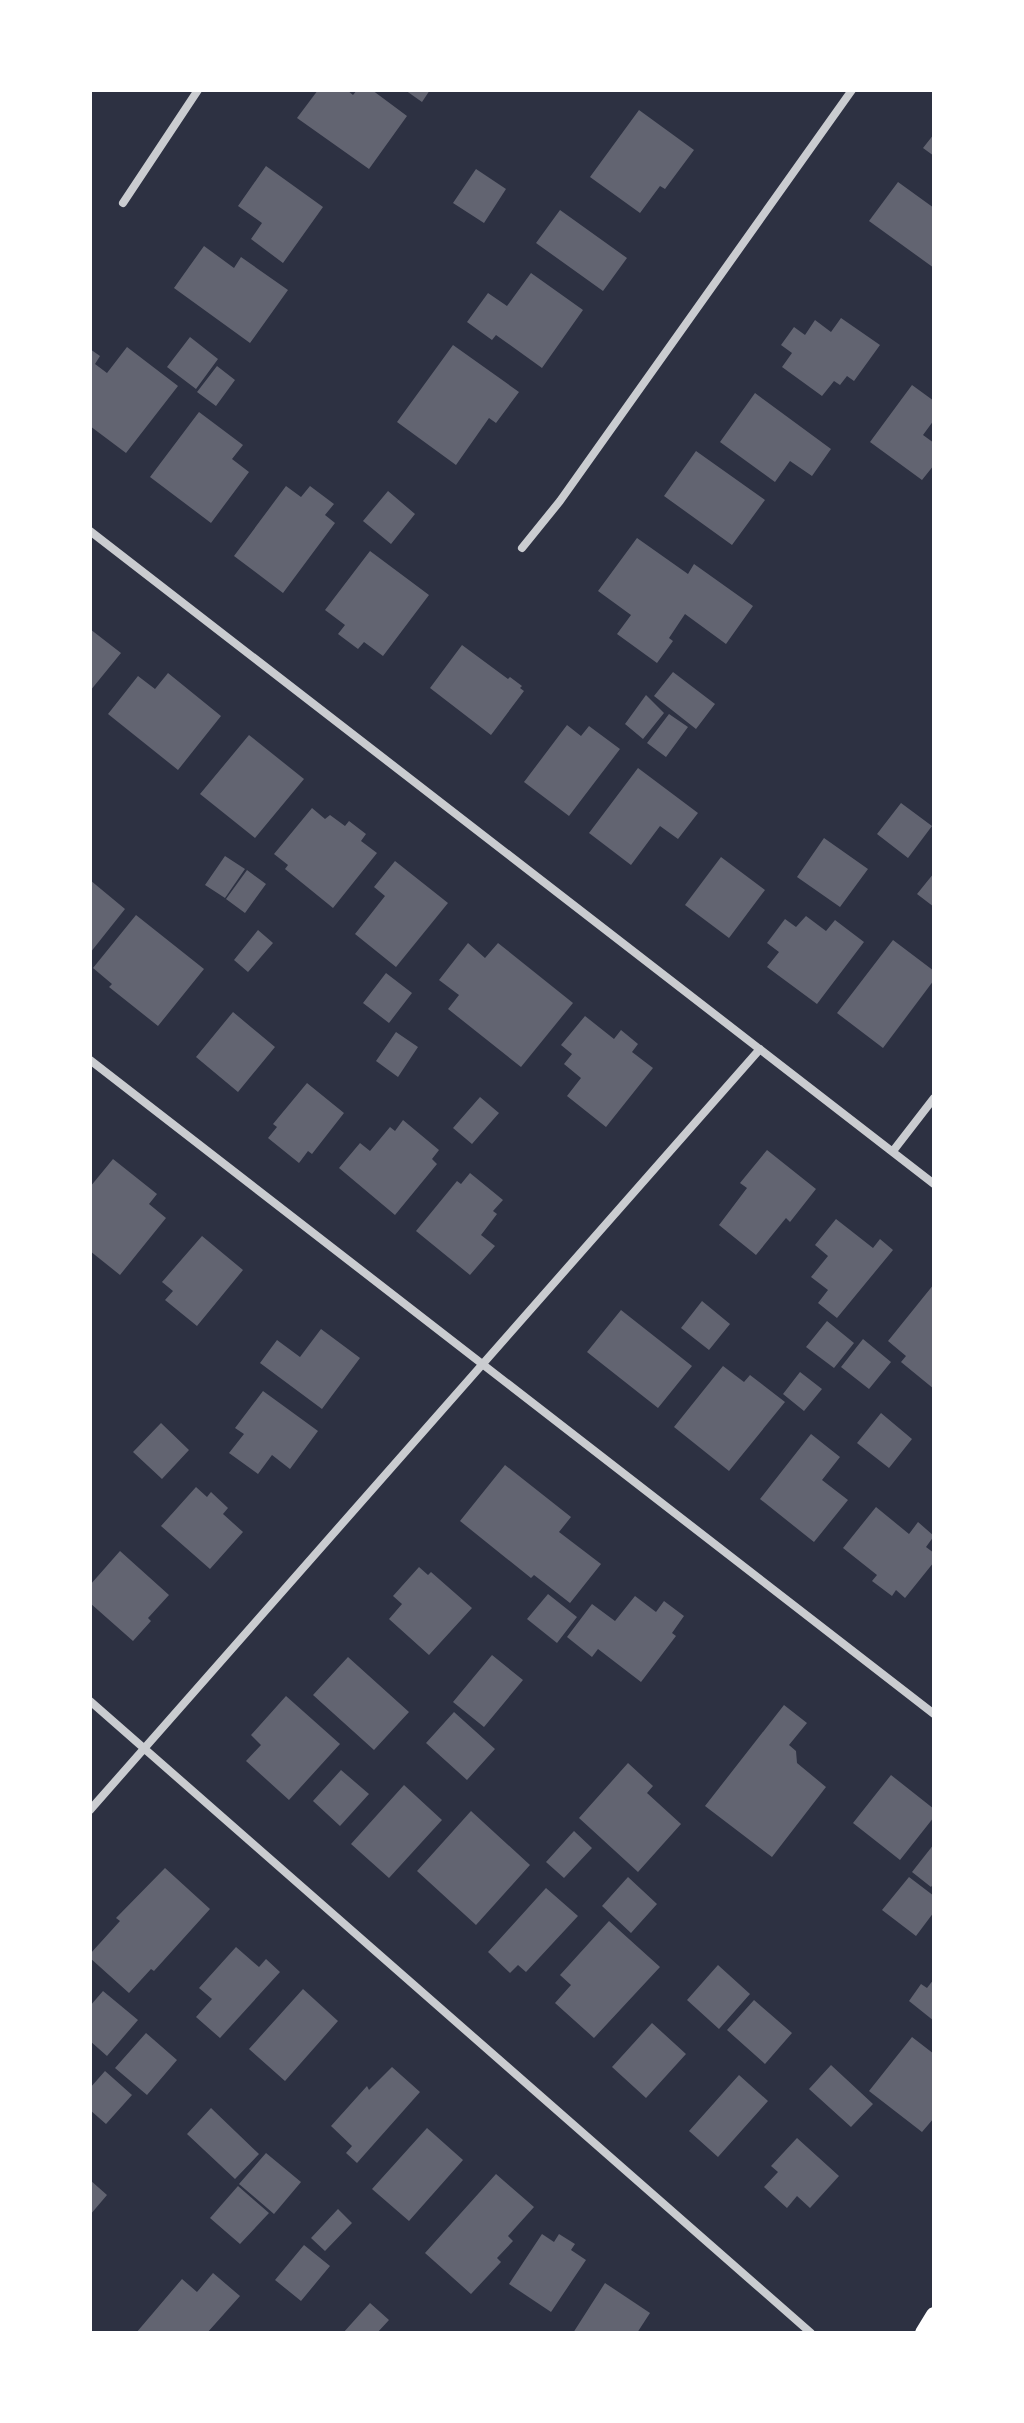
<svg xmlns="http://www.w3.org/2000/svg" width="1024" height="2423" viewBox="0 0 1024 2423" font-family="Raleway,sans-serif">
	<rect width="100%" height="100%" fill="#2d3142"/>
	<path fill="#626471" d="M318,90H347L353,95L357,90H372L407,116L369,169L297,118Z
		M405,90H430L422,102Z
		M639,110L694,150L665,189L660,186L640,213L590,177Z
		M934,134V156L923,148Z
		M266,166L323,207L283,263L251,239L262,223L238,206Z
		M476,169L506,189L484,223L453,203Z
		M898,182L934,208V268L869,221Z
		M560,210L627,258L603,291L536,243Z
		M204,246L234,268L241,257L288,290L250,343L174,288Z
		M531,273L583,310L542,368L496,335L492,340L467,322L488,293L507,306Z
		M841,318L880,345L854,381L847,376L840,385L834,381L822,396L782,367L792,353L781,345L794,327L805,335L815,320L831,332Z
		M190,337L218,359L196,389L167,367Z
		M453,345L519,392L496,423L489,418L456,465L397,422Z
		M127,347L178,386L126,453L90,426V349L100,356L95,364L107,373Z
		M217,366L235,380L216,406L197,392Z
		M912,385L934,401V420L923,435L934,443V465L922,480L870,442Z
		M755,393L831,449L812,476L790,461L775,482L720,442Z
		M199,412L243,445L232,459L249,472L211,523L150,477Z
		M696,451L765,500L732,545L664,496Z
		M286,486L301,497L310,486L334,504L325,515L335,523L283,593L234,556Z
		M388,491L415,514L391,544L363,521Z
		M637,538L688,574L694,564L753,606L726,644L685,614L669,638L673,641L657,663L617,634L631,615L598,591Z
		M370,551L429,595L383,656L364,642L358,649L338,634L345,625L325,610Z
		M90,629L121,653L90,691Z
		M462,645L508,679L510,677L522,686L520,688L524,691L491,735L430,688Z
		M673,672L715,704L696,729L654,696Z
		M168,673L221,716L178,770L108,714L138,676L155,689Z
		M646,695L664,713L643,739L625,724Z
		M669,714L688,727L666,757L647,743Z
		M567,725L581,736L589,726L620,749L569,816L524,782Z
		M249,735L304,779L255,838L200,794Z
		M638,768L698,813L678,839L660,826L631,865L589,833Z
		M901,803L932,826L908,858L877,834Z
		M312,808L325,819L330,815L345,826L349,821L366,834L361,841L377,853L333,908L285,869L288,865L274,854Z
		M824,838L868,869L840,907L797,877Z
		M225,856L245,869L225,898L205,885Z
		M721,857L765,890L729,938L685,905Z
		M395,861L448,903L396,967L355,934L385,896L374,887Z
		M247,870L266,884L245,913L226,899Z
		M934,873V907L917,894Z
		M90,880L125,909L90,953Z
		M136,915L204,969L158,1026L109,987L112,984L93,968Z
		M806,916L826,931L835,920L864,942L817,1004L767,967L779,952L767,943L785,919L796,927Z
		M258,930L273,943L248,972L234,960Z
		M893,940L934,971V980L883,1048L837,1013Z
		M468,943L485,958L498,943L573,1003L521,1067L448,1009L459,995L439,980Z
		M386,973L412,993L389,1023L363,1003Z
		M233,1012L275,1047L238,1092L196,1057Z
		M585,1016L614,1039L621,1030L638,1044L632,1052L653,1068L606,1127L567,1096L581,1078L564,1064L572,1054L561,1045Z
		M396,1032L418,1047L398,1077L376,1061Z
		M307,1083L344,1113L312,1154L308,1151L299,1163L268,1138L277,1127L273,1124Z
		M480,1097L499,1113L472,1144L453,1128Z
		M403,1120L439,1150L432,1159L437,1164L395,1215L339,1168L360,1143L370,1151L390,1127L395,1131Z
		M767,1150L816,1189L790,1222L786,1218L756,1255L719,1225L747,1188L740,1183Z
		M113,1159L157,1194L149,1204L166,1218L120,1275L90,1251V1187Z
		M470,1173L503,1200L493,1211L497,1214L481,1235L495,1246L470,1275L416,1231L457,1181L461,1184Z
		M836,1219L873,1248L880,1239L893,1250L837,1318L818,1303L828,1290L811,1277L828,1256L815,1245Z
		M202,1236L243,1270L197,1326L165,1300L173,1291L162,1282Z
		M934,1284V1389L901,1362L906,1356L888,1341Z
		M702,1301L730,1324L709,1350L681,1328Z
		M621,1310L692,1366L658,1408L587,1352Z
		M827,1321L854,1343L834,1368L806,1347Z
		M321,1329L360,1358L322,1409L260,1363L277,1340L300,1357Z
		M863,1339L891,1362L869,1389L841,1367Z
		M723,1366L744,1382L750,1375L785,1402L729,1471L674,1427Z
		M800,1372L822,1389L804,1411L783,1394Z
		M263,1391L318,1431L290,1469L272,1455L258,1474L229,1453L244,1434L235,1428Z
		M881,1413L912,1439L889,1468L857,1443Z
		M161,1423L189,1450L162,1479L133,1452Z
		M811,1434L840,1457L822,1480L848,1500L814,1542L760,1499Z
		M505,1465L571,1517L559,1532L601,1564L570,1603L534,1575L531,1578L460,1521Z
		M196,1487L207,1497L211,1492L228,1508L223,1514L243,1532L210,1569L161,1526Z
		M876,1507L909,1534L918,1522L934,1536L926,1547L934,1553V1562L905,1598L896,1590L892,1596L872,1581L877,1575L843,1548Z
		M120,1551L169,1595L148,1618L151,1621L133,1641L90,1603V1585Z
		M419,1567L428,1575L431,1572L472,1608L429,1655L389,1619L402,1604L393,1596Z
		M548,1594L577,1617L557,1643L527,1619Z
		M635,1596L656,1612L664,1601L684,1616L672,1633L676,1636L641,1682L598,1649L592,1657L567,1637L592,1604L615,1621Z
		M492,1655L523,1680L484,1727L453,1702Z
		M348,1657L409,1712L374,1750L313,1695Z
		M286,1696L340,1744L289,1800L246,1761L261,1745L251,1735Z
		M784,1705L807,1723L789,1745L796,1751L797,1763L826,1787L772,1857L705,1806Z
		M454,1712L495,1749L467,1780L426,1743Z
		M628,1763L653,1786L647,1793L681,1824L638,1872L579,1818Z
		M341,1770L369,1794L340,1826L313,1801Z
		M891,1775L934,1809V1817L900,1860L853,1823Z
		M404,1785L442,1820L389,1878L351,1844Z
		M471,1811L530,1865L476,1925L417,1871Z
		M574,1831L592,1848L564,1878L546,1862Z
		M934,1844V1883L931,1887L912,1872Z
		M165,1868L210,1909L154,1971L151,1969L129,1993L90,1958V1954L120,1921L116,1918Z
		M628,1877L657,1904L631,1933L602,1906Z
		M909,1877L934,1896V1912L916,1936L882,1910Z
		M546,1888L578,1916L526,1972L518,1965L510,1973L488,1952Z
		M609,1921L660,1967L594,2038L555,2003L571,1985L560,1975Z
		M236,1947L259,1967L266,1959L280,1972L220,2038L196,2017L212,1999L199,1988Z
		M718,1965L750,1994L719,2029L687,2000Z
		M934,1979V2021L909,2001L921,1984L927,1988Z
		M303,1989L338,2021L285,2081L249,2049Z
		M103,1991L138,2020L107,2056L90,2041V2006Z
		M754,2000L792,2033L765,2064L727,2030Z
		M652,2023L686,2054L646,2098L612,2067Z
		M146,2033L177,2060L147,2095L115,2068Z
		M912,2037L934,2054V2118L922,2132L869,2091Z
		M831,2065L873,2104L851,2127L809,2089Z
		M392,2067L420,2092L357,2163L346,2153L352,2146L331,2126L367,2086L369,2090Z
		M105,2071L132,2095L106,2124L90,2110V2088Z
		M739,2075L768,2101L718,2157L689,2131Z
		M211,2108L259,2154L235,2179L187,2134Z
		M427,2128L463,2160L409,2221L372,2189Z
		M797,2138L839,2176L810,2208L797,2196L787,2208L764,2187L778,2172L771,2166Z
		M266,2153L301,2182L274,2214L239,2184Z
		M496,2174L534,2207L508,2236L513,2241L497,2258L501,2262L471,2294L425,2253Z
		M90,2180L107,2195L90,2215Z
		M238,2186L269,2213L240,2244L210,2218Z
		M338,2209L352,2223L325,2251L311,2238Z
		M542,2234L554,2242L559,2234L575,2244L571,2250L586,2260L551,2312L509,2284Z
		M304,2245L330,2266L301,2301L275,2280Z
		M213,2273L240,2296L207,2333H136L182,2279L197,2292Z
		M605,2283L650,2313L637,2333H573Z
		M370,2303L389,2320L377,2333H343Z"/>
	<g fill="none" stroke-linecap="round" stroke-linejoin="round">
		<path stroke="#caccd0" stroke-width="8" d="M123,203L198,90
			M90,531L934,1184
			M522,548L560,501L852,90
			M90,1060L934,1714
			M893,1151L934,1098
			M90,1701L811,2333
			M90,1810L760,1049"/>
		<path stroke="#fff" stroke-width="16" d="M923,2333L934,2315"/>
	</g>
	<rect width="1024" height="2423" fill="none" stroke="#ffffff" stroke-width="184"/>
</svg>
